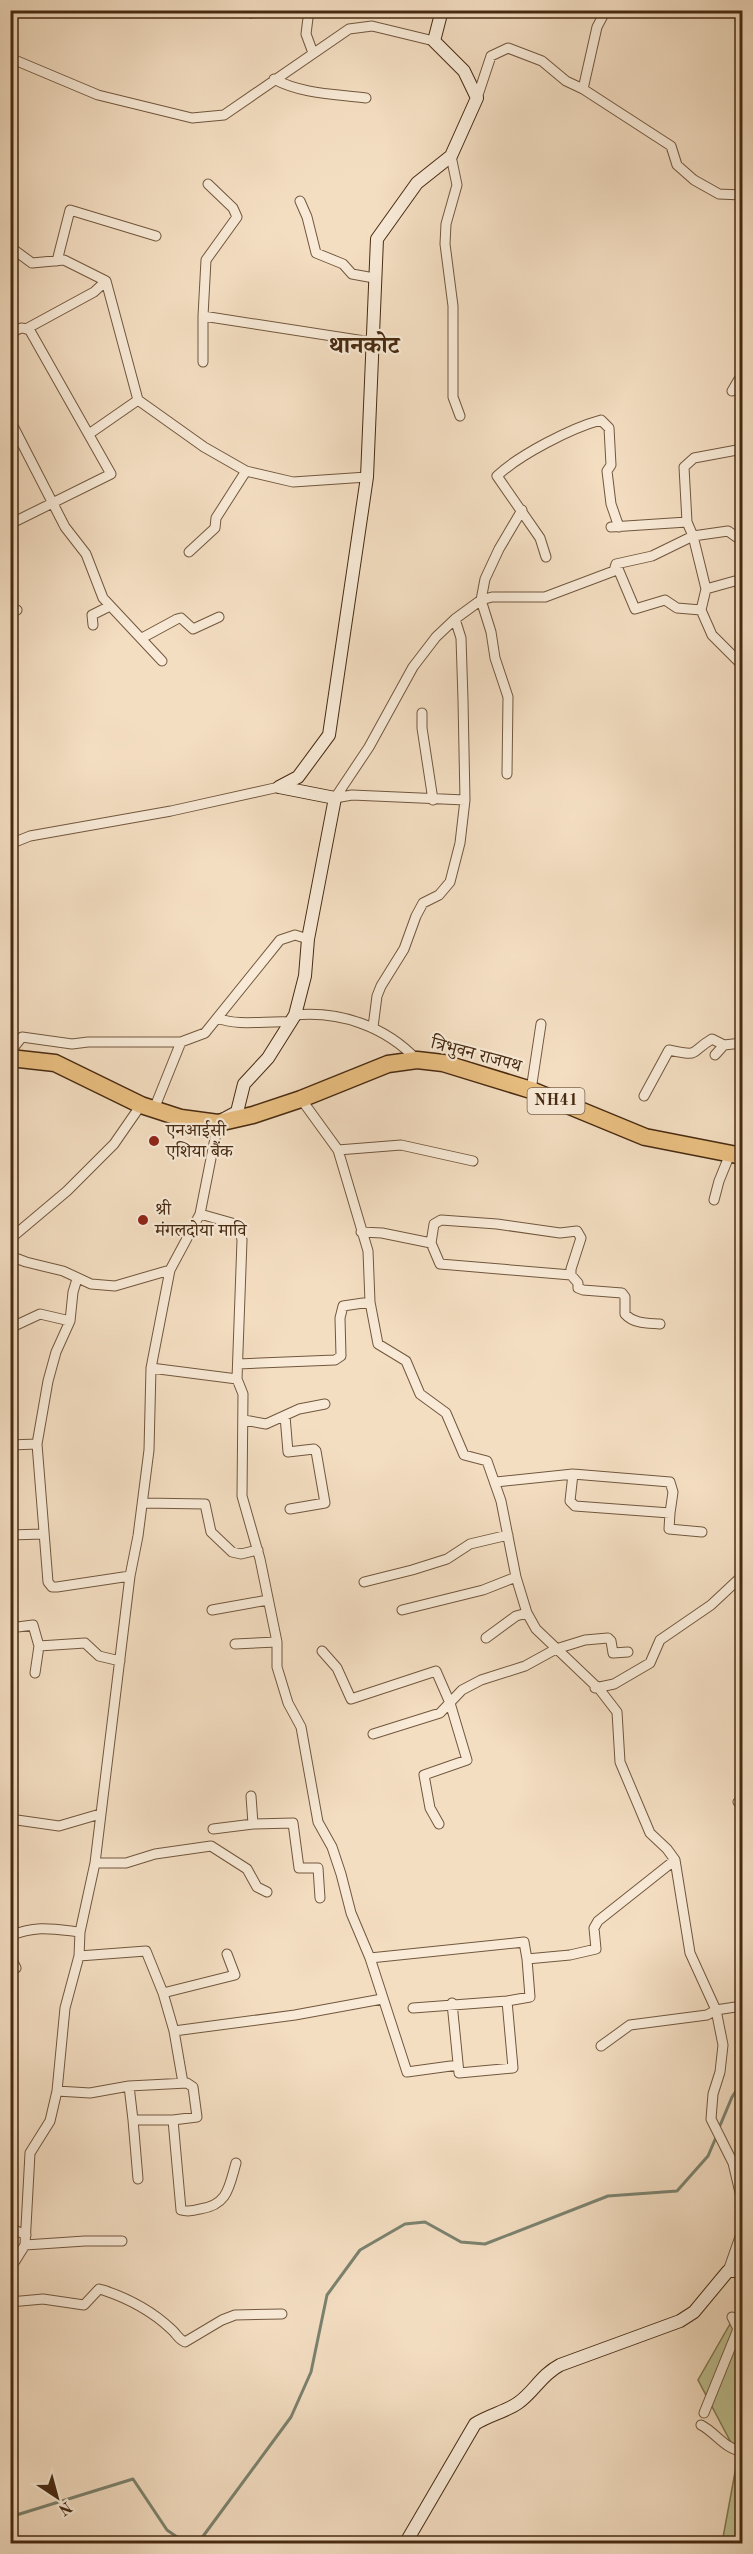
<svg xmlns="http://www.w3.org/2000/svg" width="753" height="2554" viewBox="0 0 753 2554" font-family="'Old Standard TT','Noto Serif Devanagari',serif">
	<rect width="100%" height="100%" fill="#f4dec2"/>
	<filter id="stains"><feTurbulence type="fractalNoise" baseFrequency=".00333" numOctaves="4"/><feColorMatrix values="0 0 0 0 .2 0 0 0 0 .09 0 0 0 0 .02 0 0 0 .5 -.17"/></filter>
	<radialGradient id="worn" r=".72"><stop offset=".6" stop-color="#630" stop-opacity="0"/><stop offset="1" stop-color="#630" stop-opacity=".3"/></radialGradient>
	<path fill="#bec091" stroke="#827551" stroke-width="1.5" d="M742,2303V2543H722L738,2456L698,2380Z"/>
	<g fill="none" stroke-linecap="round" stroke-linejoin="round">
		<path stroke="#7b826f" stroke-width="3" d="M719,2128L732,2097L742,2082
			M10,2517L133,2479L167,2530L187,2544
			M189,2544L201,2539L291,2417L311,2372L327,2295L360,2250L405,2224L425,2222L461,2242L485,2244L608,2196L677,2191L708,2156L717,2135"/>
		<defs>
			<path id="street" d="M309,10L306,34L313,53
				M251,13L252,10
				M10,58L98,95L192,118L224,115L349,29L372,26L434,41
				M274,79C301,94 336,94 366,98
				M583,89L597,27L606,10
				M477,98L491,56L508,48L542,61L566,81L583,89L671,146L677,165L694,180L719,194L742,195
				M451,156L457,185L446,224L445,244L453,306V397L460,416
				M208,184L233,208L237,217L206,260L203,316L371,342
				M300,201L307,217L316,253L343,264L352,274L374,278
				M10,247L32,263L64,260L106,281L138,400L204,447L246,471L293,482L367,477
				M57,261L70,210L156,236
				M26,329L94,292L106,281
				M10,333L21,328L29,329L111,474L10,524
				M203,362V316
				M732,391L742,374
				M10,420L65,527L86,554L103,598L162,661
				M89,434L138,400
				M687,522L684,467L694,458L737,450
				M611,527L687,522L693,536L706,589L701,610L712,635L742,665
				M10,548L12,552L10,553
				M189,552L215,528L216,518L246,471
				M546,557L540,538L497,476C519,455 571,428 601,420L609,428L611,465L607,471L611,504L619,527
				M616,564L635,609L665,600L677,608L701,610
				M706,589L742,579
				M10,614L17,610
				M93,625L92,615L110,606
				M142,638L177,619L181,618L193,629L219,617
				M422,713V728L433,800
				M507,774L508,697L495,658L491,632L481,600L485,579L499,549L522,510
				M335,798L369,747L413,667L436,637L455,619L481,600L492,597H545L614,571L616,564L652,556L693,536L728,531L742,541
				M335,798L352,795L465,800
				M10,844L30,836L171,811L279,787
				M295,1015C340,1011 385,1026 417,1060
				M217,1018C240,1027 268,1020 292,1022
				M373,1027L377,996L381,986L404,949L416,916L423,903L439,895L450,882L460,843L465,800L463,700L461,638L455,619
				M742,1027L741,1029L742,1040
				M10,1052L22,1037L72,1044L88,1042H181L205,1033L280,940L295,935L308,939
				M715,1055L724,1045
				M531,1090L541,1024
				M644,1096L669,1050C702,1057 688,1053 712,1039L724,1045L742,1043
				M301,1099L338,1150L368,1251L370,1302L378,1344L406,1361L420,1394L446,1413L464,1455L487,1461L501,1501L516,1577L527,1613L536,1629L600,1690L617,1712L620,1762L650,1833L667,1849L675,1860L690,1953L716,2010L723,2045L720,2072L713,2094L711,2119L733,2163L742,2201
				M154,1109L181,1042
				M338,1150L401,1145L473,1161
				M714,1200L719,1181L730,1154
				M200,1214L239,1225L242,1240L237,1379L243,1394L242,1496L260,1559L277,1642V1667L288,1703L301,1727L318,1822L332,1847L341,1874L351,1913L370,1958L407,2072L458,2065
				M361,1232L382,1233L431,1243L440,1264L571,1275L578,1283V1288L583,1290L622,1293L625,1297V1314C634,1324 648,1323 660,1324
				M10,1239L67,1191L114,1144L141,1105
				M431,1243L434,1224L441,1220L497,1224L560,1233L577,1231L581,1238L571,1269V1275
				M10,1256L26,1262L63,1271L91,1284L115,1286L170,1270
				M77,1279L73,1292L70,1321L56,1352L48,1381L37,1444L48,1582L52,1587H57L130,1576
				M10,1328L40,1314L70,1321
				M238,1364L335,1360L341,1356L340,1318L343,1306L370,1302
				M151,1368L237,1379
				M285,1416L288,1452L314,1449L316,1451L325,1503L290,1509
				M244,1420L266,1424L299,1409L325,1404
				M10,1445L37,1444
				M496,1482L573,1474L670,1482L673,1492L670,1513L575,1506L570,1501L573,1474
				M143,1503L205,1504L211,1532L232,1552L241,1554L258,1550
				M670,1513L669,1529L702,1532
				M10,1535L43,1534
				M364,1582L412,1570L447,1559L470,1544L508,1535
				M212,1610L268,1600
				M402,1610L483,1590L516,1577
				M10,1628L33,1625L39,1646L85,1643L99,1656L120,1661
				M486,1638L516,1616L527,1613
				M235,1644L277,1642
				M322,1651L337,1668L351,1699L436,1671L450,1703L467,1760L424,1775L430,1808L439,1824
				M35,1673L39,1646
				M595,1688L614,1684L650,1663L660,1640L711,1605L742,1576
				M373,1734L440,1713L462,1690L481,1680L525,1666L556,1649L585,1640L608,1638L611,1641L613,1653L628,1652
				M251,1796L253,1824
				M738,1802L742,1801
				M10,1819L59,1826L100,1814
				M213,1829L253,1824L293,1823L299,1868H318L320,1898
				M95,1863H126L155,1854L211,1846L247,1869L257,1887L267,1892
				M10,1936C36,1925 53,1929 80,1932
				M10,1956L16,1968
				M79,1956L146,1951L163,1993L174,2031L295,2015L382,1999
				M370,1958L524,1942L527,1959L570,1955L596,1949L594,1928L598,1921L675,1860
				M163,1993L235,1975L227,1954
				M452,2003L459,2073L513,2068L507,2001
				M413,2008L507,2001L530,1997L527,1959
				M174,2031L183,2083
				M601,2046L630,2025L707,2015L716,2010L742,2006
				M129,2086L133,2120
				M57,2091L90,2093L129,2086L187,2083L193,2087L197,2117L173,2120H133L138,2179
				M173,2120L181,2210C188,2212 193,2211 200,2209C228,2205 229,2187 236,2163
				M10,2228L26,2235
				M25,2245L85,2241H122
				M10,2269L25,2245L30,2153L50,2121L57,2091L65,2008L79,1956L80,1932L95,1863L130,1576L138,1536L149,1450L151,1368L170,1270L200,1214L218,1123
				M728,2271L742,2231
				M10,2302L43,2299L84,2305L99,2289L103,2290C127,2298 152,2311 171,2329C177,2334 178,2339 185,2342L222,2320L235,2315L282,2314
				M704,2413L738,2329L732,2317
				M742,2415V2416
				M701,2425C715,2432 726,2450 742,2451"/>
			<path id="secondary" d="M279,787L298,777L329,735L367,477L377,239L417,183L451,156L477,98L464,71L434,41L442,10
				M224,1119L237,1112L244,1084L268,1058L295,1015L305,976L308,939L335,798L279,787
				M405,2544L475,2424C489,2415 505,2412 518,2403C534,2392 541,2375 560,2365L680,2321L694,2312L728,2271H739L742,2268"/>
			<path id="highway" d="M10,1058L55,1063L141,1105L181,1118L218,1123L253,1115L301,1099L388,1064L417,1060L443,1063L531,1090L645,1137L742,1156"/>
		</defs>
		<use href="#street" stroke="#72573d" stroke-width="11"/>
		<use href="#secondary" stroke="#472a11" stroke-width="14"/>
		<use href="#highway" stroke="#472a11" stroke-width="19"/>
		<use href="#street" stroke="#f8ead7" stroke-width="9"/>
		<use href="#secondary" stroke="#f8ead7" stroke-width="12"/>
		<use href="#highway" stroke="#eabf81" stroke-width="16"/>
	</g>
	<g fill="#8f2418" stroke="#f8ead7" stroke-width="2">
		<circle cx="154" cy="1141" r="6"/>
		<circle cx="143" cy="1220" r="6"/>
	</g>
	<g text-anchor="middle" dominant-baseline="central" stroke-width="4.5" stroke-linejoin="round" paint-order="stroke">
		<rect fill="#f8ead7" stroke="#7c644c" stroke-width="1.5" x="527.5" y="1088" width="57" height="26" rx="4.5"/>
		<g font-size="16" font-weight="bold" fill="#472a11">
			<text x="556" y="1101">NH41</text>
		</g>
		<g font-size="18" fill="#472a11" stroke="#f8ead7">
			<text transform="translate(476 1055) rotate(15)">त्रिभुवन राजपथ</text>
		</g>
		<g font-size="18" fill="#472a11" stroke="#f8ead7" text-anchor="start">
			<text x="166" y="1131">एनआईसी<tspan x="166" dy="21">एशिया बैंक</tspan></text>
			<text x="155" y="1210">श्री<tspan x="155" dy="21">मंगलदोया मावि</tspan></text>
		</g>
		<g font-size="24" font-weight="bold" fill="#472a11" stroke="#f8ead7">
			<text x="364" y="347">थानकोट</text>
		</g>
	</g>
	<rect width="753" height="2554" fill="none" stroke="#f4dec2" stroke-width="36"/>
	<rect x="12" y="12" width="729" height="2530" fill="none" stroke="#472a11" stroke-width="3"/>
	<rect x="18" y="18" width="717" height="2518" fill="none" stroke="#472a11" stroke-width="1.5"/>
	<g transform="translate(57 2497) rotate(144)" stroke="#f8ead7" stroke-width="4.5" paint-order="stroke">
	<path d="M0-4.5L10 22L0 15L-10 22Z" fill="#472a11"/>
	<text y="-9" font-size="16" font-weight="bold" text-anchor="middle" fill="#472a11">N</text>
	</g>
	<rect width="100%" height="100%" filter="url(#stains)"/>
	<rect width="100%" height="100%" fill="url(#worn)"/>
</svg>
